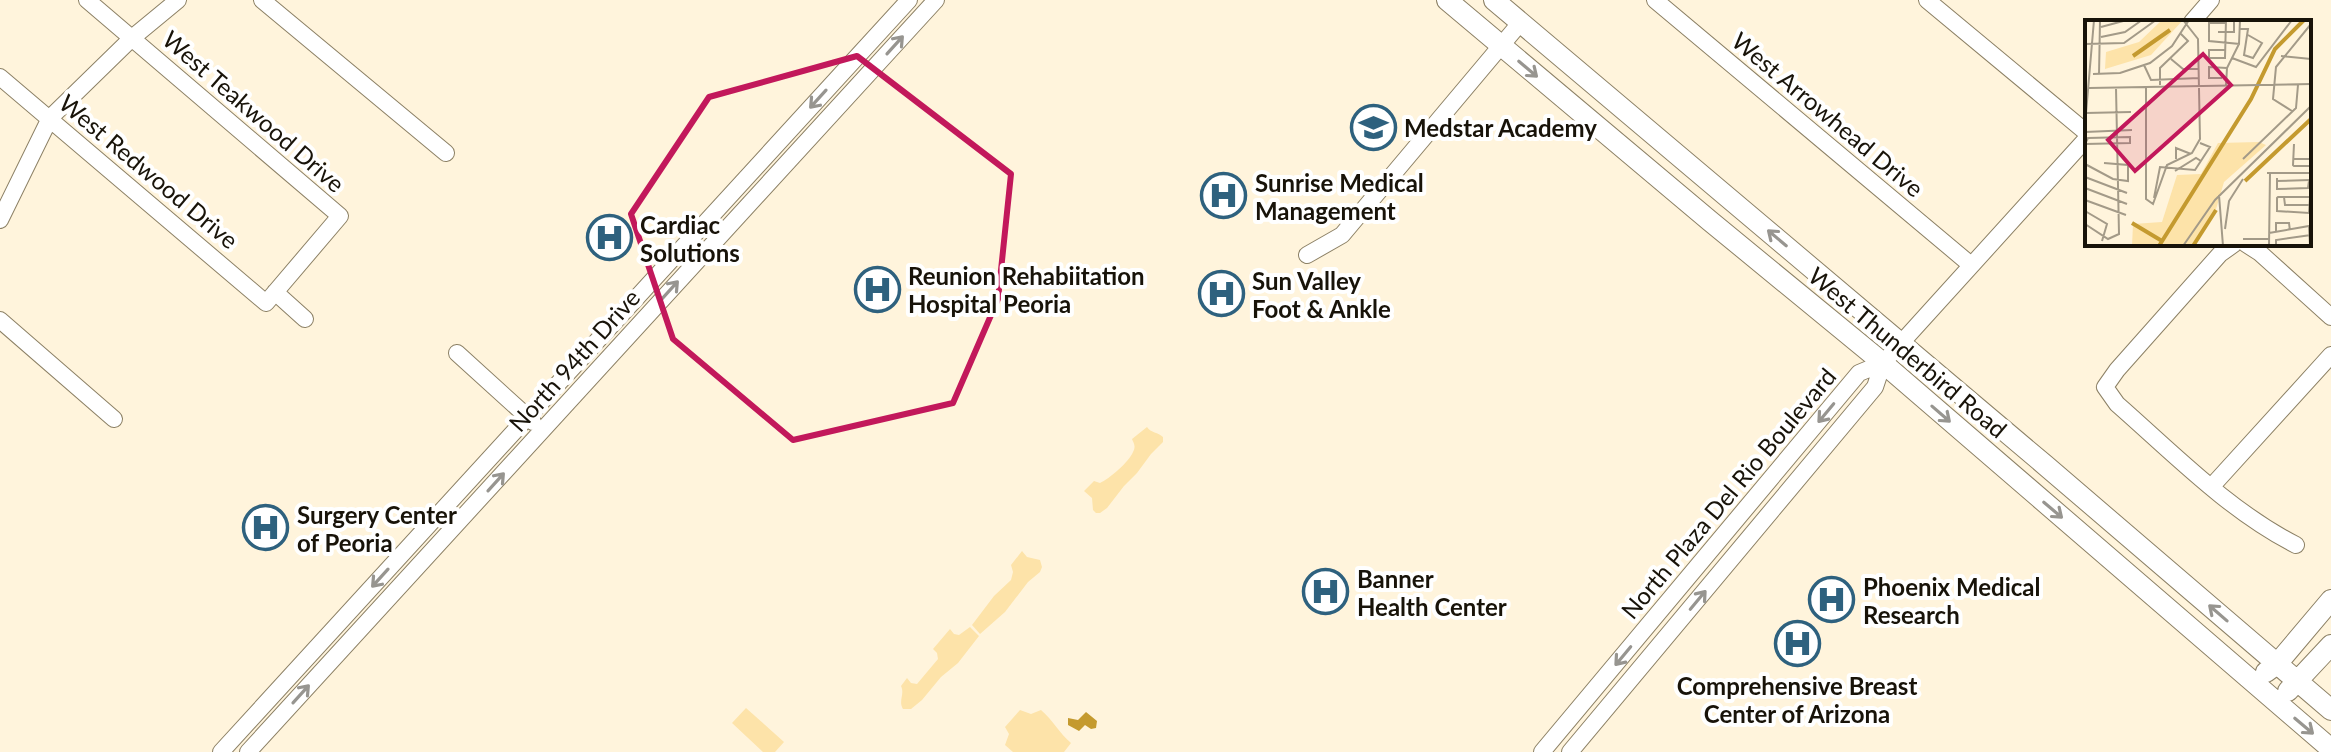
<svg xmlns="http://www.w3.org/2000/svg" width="2331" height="752" viewBox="0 0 2331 752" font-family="Lato,sans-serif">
	<rect width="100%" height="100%" fill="#fff4dc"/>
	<path fill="#fde3a9" d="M1147,427C1151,433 1158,432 1163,437V442L1151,454L1137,473L1124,486L1107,508L1100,513H1096L1093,510L1092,498L1084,491L1094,481L1100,483C1109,479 1129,462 1133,452C1136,446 1134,444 1132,439Z
		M1022,551L1027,557L1040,560L1042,567L1040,572L1028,582L1005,612L980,634L972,625L994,596L1011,580L1013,572L1011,565Z
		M970,627L979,636L958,663L941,677L922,700L911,709H903C898,701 905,694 901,686L907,678L911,683L917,684L938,659L937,653L933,649L950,629L954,634L959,635Z
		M746,708L784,742L775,752H763L732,723Z
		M1020,710L1031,714L1041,710C1053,720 1059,733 1071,743L1064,752H1013L1005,745L1009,734L1005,727Z"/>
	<path fill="#c49a2f" d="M1086,712L1097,721L1096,728L1091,729L1085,725L1079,731L1068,725V718L1078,720Z"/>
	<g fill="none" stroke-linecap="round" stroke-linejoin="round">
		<defs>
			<path id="minor" d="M262,0L446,153
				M1655,0L1971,265
				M1927,0L2087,133
				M2192,22L2211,0
				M0,77L266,303L340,216L87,0
				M0,220L50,118L132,38L178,0
				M2234,244L2220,254L2117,370L2105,387L2117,404C2173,453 2229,511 2296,545
				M2246,244L2260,253L2331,317
				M1307,255L1342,235L1521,22
				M275,292L305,319
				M0,320L114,419
				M457,353L533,422
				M2212,486L2331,355
				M221,752L909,0
				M248,752L936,0
				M1542,752L1859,373L1883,363
				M1570,752L1875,387L1883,363L2087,138"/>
			<path id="major" d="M1447,0L1710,221L1883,363L2331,749
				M1494,0L2045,465L2331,710
				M2266,672L2277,664L2331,600
				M2288,691L2331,645"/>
		</defs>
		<use href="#minor" stroke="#8c8065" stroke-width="18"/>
		<use href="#major" stroke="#8c8065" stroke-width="22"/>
		<use href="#minor" stroke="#fff" stroke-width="16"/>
		<use href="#major" stroke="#fff" stroke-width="20"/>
	</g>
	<defs><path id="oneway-shaft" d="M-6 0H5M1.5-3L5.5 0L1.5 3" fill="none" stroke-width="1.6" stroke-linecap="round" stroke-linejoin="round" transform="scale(2)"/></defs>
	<g stroke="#979590">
		<use href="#oneway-shaft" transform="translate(895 45) rotate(-48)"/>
		<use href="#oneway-shaft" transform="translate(1528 69) rotate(40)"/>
		<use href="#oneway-shaft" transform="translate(818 99) rotate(132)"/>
		<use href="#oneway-shaft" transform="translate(1777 238) rotate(-140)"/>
		<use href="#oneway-shaft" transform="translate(670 290) rotate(-48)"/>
		<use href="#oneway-shaft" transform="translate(1826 413) rotate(130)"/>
		<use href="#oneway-shaft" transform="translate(1941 414) rotate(41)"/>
		<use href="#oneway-shaft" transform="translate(496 482) rotate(-48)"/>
		<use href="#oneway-shaft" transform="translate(2053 510) rotate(40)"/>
		<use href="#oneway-shaft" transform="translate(380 578) rotate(132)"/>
		<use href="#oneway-shaft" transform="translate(1698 600) rotate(-50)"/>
		<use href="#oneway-shaft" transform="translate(2218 613) rotate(-139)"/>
		<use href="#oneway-shaft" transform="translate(1623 656) rotate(130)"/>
		<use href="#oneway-shaft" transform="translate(301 694) rotate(-48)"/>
		<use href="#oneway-shaft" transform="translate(2304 726) rotate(40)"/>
	</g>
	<path fill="none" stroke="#c2185b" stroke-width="6" stroke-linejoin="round" d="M857,56L1011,174L998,299L953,403L793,440L673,339L631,214L709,97Z"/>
	<defs>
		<symbol id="university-ring" viewBox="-11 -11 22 22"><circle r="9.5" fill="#fff" stroke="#2e617e" stroke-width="1.5"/><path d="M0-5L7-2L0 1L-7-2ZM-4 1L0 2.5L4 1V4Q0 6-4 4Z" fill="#2e617e"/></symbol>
		<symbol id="hospital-ring" viewBox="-11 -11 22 22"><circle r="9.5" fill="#fff" stroke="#2e617e" stroke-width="1.5"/><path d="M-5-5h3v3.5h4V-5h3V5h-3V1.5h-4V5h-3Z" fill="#2e617e"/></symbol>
	</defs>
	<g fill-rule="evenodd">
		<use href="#university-ring" x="1348" y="102" width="51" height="51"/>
		<use href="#hospital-ring" x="1198" y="170" width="51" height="51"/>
		<use href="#hospital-ring" x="584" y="212" width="51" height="51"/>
		<use href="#hospital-ring" x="852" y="264" width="51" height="51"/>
		<use href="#hospital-ring" x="1196" y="268" width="51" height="51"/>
		<use href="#hospital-ring" x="240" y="502" width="51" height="51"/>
		<use href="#hospital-ring" x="1300" y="566" width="51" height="51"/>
		<use href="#hospital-ring" x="1806" y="574" width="51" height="51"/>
		<use href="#hospital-ring" x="1772" y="618" width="51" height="51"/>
	</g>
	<g text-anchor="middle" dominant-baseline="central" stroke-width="8" stroke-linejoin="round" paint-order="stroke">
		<g font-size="24" fill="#181309" stroke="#fff">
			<text transform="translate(254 111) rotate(41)">West Teakwood Drive</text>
			<text transform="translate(1828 114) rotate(40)">West Arrowhead Drive</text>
			<text transform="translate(149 171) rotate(40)">West Redwood Drive</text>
			<text transform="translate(1908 352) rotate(40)">West Thunderbird Road</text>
			<text transform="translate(574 360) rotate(-48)">North 94th Drive</text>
			<text transform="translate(1728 493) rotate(-50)">North Plaza Del Rio Boulevard</text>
		</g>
		<g font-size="24" font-weight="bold" fill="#181309" stroke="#fff" text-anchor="start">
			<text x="1404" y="127">Medstar Academy</text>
			<text x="1255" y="182">Sunrise Medical<tspan x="1255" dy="28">Management</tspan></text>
			<text x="640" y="224">Cardiac<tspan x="640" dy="28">Solutions</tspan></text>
			<text x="908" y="275">Reunion Rehabiitation<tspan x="908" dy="28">Hospital Peoria</tspan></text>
			<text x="1252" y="280">Sun Valley<tspan x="1252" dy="28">Foot &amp; Ankle</tspan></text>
			<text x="297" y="514">Surgery Center<tspan x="297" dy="28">of Peoria</tspan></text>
			<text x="1357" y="578">Banner<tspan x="1357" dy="28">Health Center</tspan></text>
			<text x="1863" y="586">Phoenix Medical<tspan x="1863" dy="28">Research</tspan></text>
			<text x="1797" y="685" text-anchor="middle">Comprehensive Breast<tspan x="1797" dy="28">Center of Arizona</tspan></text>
		</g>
	</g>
	<g transform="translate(2085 20)">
		<rect width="226" height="226" fill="#fff4dc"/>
		<path d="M77,0H98L66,35L20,49L21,32L54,22ZM174,122L181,125L139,162L129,196L109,226H47L48,204L77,202L92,155L116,154L133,123Z" fill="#fde3a9"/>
		<path fill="none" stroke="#c49a2f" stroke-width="4" d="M48,36L85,10M160,161L226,99M47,203L77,221M74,226L166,79L190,29L219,0M108,226L131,190"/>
		<path fill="none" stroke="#a39a88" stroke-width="2" d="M0,0L1,24M141,3H124V21L155,24M16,7L42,0M155,9H163L159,35L168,38L177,23L163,15M133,12H149V0M16,17L40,12L57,0M0,24L39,23L71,0M140,30H124V38H140L141,0M196,36L226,39M147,38L171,47L207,0M86,39L98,49H114M59,45L66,60L114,58M8,54L35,53L65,43L87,26L104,0M14,55L15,0M137,58H124V47L142,48M75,65V48L103,21L96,14M141,65L142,48L154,24L155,0M4,68L226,64M61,68V179L68,184L82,145L107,133L115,119L113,19L98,0M207,91L188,79L191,47L226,4M1,93L46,92M0,105L9,0M0,112L47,110M0,131V124L3,118L45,117V123L0,124M91,139V128L106,134M158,139L211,88L213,65M209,139H225L226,146H209L208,145L209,124M0,144L28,159L43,161V145L19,143M90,151L111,138L116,141M182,153H226M0,157L42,173M192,158V169L223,168L224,161M191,161L225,160M0,168L42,184M134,175L138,226M199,177L200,185H225M225,177L224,193L192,191V178L193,177H226M69,178L75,147L110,150L125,127L115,123M0,180L41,195M0,191L22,204L17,221M0,204L23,219L34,214L31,68M140,209L144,181L158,159M191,212V203H204L205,211M184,213L224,206L225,226M158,219H184M98,226L130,180L226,86M184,226L185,153M191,226V220L226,215"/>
		<path fill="#c2185b" fill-opacity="0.15" stroke="#c2185b" stroke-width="4" d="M118,34L146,65L50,151L23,120Z"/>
		<rect width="226" height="226" fill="none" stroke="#181309" stroke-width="4"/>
	</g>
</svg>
